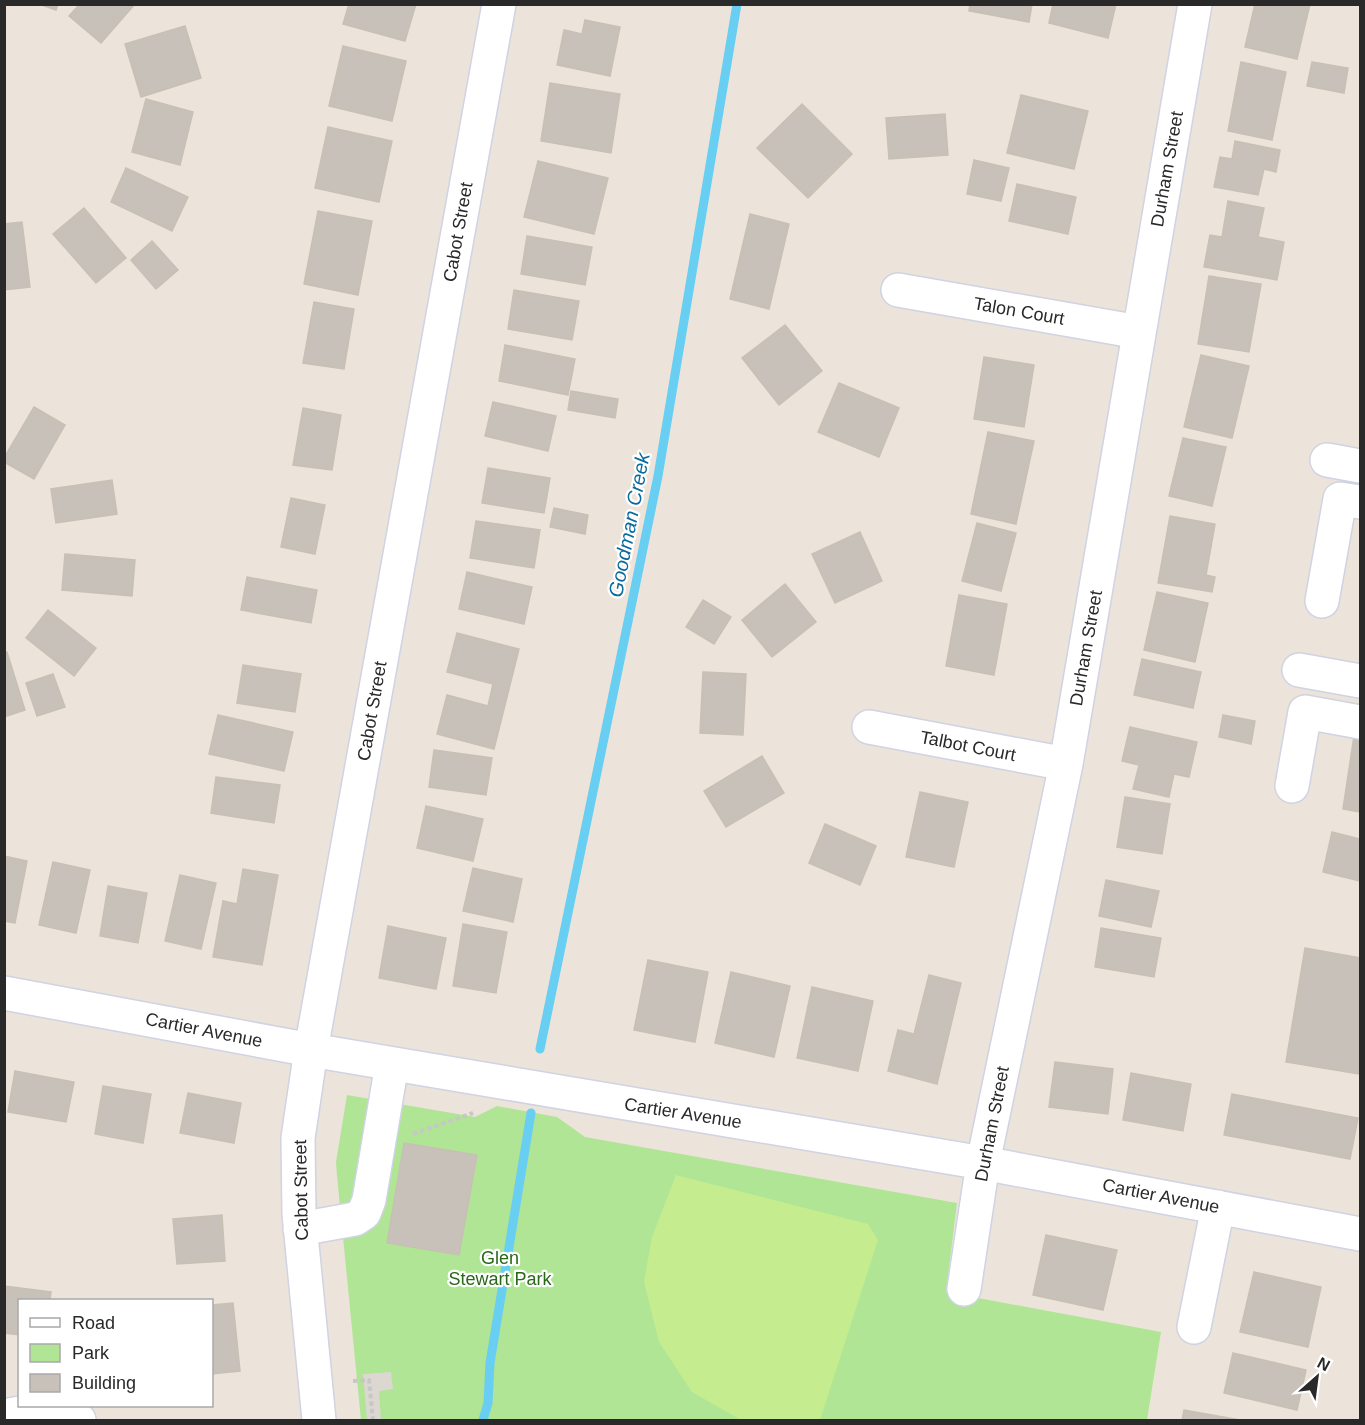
<svg xmlns="http://www.w3.org/2000/svg" width="1365" height="1425" viewBox="0 0 1365 1425" font-family="Arial,sans-serif">
	<rect width="100%" height="100%" fill="#ece4da"/>
	<path fill="#afe594" d="M347,1095L475,1117L497,1106L557,1117L585,1137L957,1203L946,1292L1161,1332L1147,1420H361L337,1176L336,1162Z"/>
	<path fill="#c5ed8f" d="M676,1175L868,1224L878,1240L820,1420H741L692,1392L659,1342L644,1282L652,1237Z"/>
	<path fill="#dcd7d1" d="M391,1372L393,1389L379,1391L381,1420H367L363,1374Z"/>
	<g fill="none" stroke-linecap="round" stroke-linejoin="round">
		<path stroke="#68cef2" stroke-width="9" d="M540,1049L658,476L737,4
			M483,1420L488,1403L490,1363L531,1113"/>
	</g>
	<path fill="#c7c1b9" stroke="#c7c0b3" stroke-width="1.5" d="M39,4H58L56,10Z
		M80,4H135L101,43L69,16Z
		M349,4H416L405,41L343,24Z
		M970,4H1032L1029,22L969,11Z
		M1053,4H1116L1108,38L1049,23Z
		M1255,4H1310L1297,59L1245,47Z
		M585,20L620,27L610,76L557,65L564,30L582,34Z
		M185,26L201,78L141,97L125,44Z
		M343,46L406,61L392,121L329,106Z
		M1241,62L1286,72L1272,140L1228,131Z
		M1312,62L1348,68L1344,93L1307,86Z
		M550,83L620,94L611,153L541,141Z
		M1021,95L1088,111L1074,169L1007,153Z
		M146,99L193,112L180,165L132,152Z
		M802,104L852,154L808,198L757,148Z
		M945,114L948,155L889,159L886,118Z
		M328,127L392,141L379,202L315,188Z
		M1235,141L1280,150L1276,172L1264,169L1258,195L1214,187L1220,157L1232,159Z
		M974,160L1009,168L1001,201L967,194Z
		M538,161L608,178L594,234L524,217Z
		M126,168L188,197L172,231L111,202Z
		M1017,184L1076,197L1068,234L1009,221Z
		M1228,201L1264,208L1258,237L1284,242L1277,280L1204,267L1210,235L1222,237Z
		M84,208L126,258L96,283L53,234Z
		M318,211L372,221L358,295L304,284Z
		M750,214L789,224L769,309L730,299Z
		M22,222L30,287L4,290V224Z
		M527,236L592,247L585,285L521,274Z
		M152,241L178,270L156,289L131,260Z
		M1209,276L1261,284L1249,352L1198,344Z
		M514,290L579,301L572,340L508,329Z
		M314,302L354,309L344,369L303,363Z
		M785,325L822,371L779,405L742,358Z
		M505,345L575,359L568,395L499,381Z
		M1201,355L1249,366L1232,438L1184,427Z
		M984,357L1034,365L1024,427L974,419Z
		M839,383L899,408L879,457L818,432Z
		M571,391L618,399L615,418L568,410Z
		M493,402L556,416L548,451L485,436Z
		M34,407L65,425L34,479L4,462V458Z
		M303,408L341,415L332,470L293,465Z
		M988,432L1034,441L1016,524L971,514Z
		M1183,438L1226,447L1212,506L1169,496Z
		M488,468L550,478L544,513L482,503Z
		M112,480L117,514L56,523L51,489Z
		M291,498L325,505L315,554L281,547Z
		M554,508L588,515L585,534L550,527Z
		M1170,516L1215,524L1206,575L1215,577L1212,592L1158,583Z
		M476,521L540,530L534,568L470,558Z
		M977,523L1016,533L1001,591L962,581Z
		M860,532L882,581L835,603L812,554Z
		M65,554L135,560L132,596L62,590Z
		M467,572L532,587L524,624L459,609Z
		M247,577L317,590L311,623L241,610Z
		M785,584L816,622L772,657L742,620Z
		M1157,592L1208,603L1195,662L1144,650Z
		M959,595L1007,604L994,675L946,666Z
		M703,600L731,617L714,644L686,627Z
		M48,610L96,648L74,676L26,638Z
		M457,633L519,649L494,749L437,734L447,695L488,706L493,684L447,672Z
		M4,652H7L25,710L4,717Z
		M1142,659L1201,672L1193,708L1134,695Z
		M243,665L301,674L295,712L237,703Z
		M703,672L746,674L743,735L700,733Z
		M53,674L65,707L37,716L26,683Z
		M218,715L293,732L284,771L209,754Z
		M1223,715L1255,721L1251,744L1219,737Z
		M1130,727L1197,742L1189,777L1174,774L1169,797L1133,789L1139,765L1122,761Z
		M1354,736L1360,737V812L1343,809Z
		M434,750L492,758L486,795L429,787Z
		M762,756L784,793L726,827L704,791Z
		M216,777L280,785L274,823L211,813Z
		M920,792L968,802L954,867L906,857Z
		M1125,797L1170,804L1162,854L1117,847Z
		M426,806L483,819L473,861L417,848Z
		M825,824L876,846L860,885L809,863Z
		M1332,832L1360,839V881L1323,872Z
		M4,856L27,861L15,923L4,921Z
		M53,862L90,870L76,933L39,925Z
		M473,868L522,879L513,922L463,911Z
		M243,869L278,875L262,965L213,957L223,901L237,904Z
		M180,875L216,883L201,949L165,941Z
		M1106,880L1159,891L1151,927L1099,916Z
		M108,886L147,893L138,943L100,936Z
		M463,924L507,932L496,993L453,986Z
		M388,926L446,938L436,989L379,978Z
		M1101,928L1161,938L1154,977L1095,967Z
		M1305,948L1360,958V1074L1286,1062Z
		M648,960L708,972L695,1042L634,1030Z
		M731,972L790,986L774,1057L715,1043Z
		M929,975L961,983L937,1084L888,1071L898,1030L914,1034Z
		M812,987L873,1001L858,1071L797,1058Z
		M1055,1062L1113,1069L1108,1114L1049,1107Z
		M15,1071L74,1082L66,1122L8,1112Z
		M1131,1073L1191,1084L1183,1131L1123,1120Z
		M103,1086L151,1094L143,1143L95,1134Z
		M188,1093L241,1103L234,1143L180,1133Z
		M1232,1094L1358,1118L1350,1159L1224,1135Z
		M404,1143L477,1155L459,1255L387,1243Z
		M222,1215L225,1261L177,1264L173,1219Z
		M1046,1235L1117,1250L1103,1310L1033,1295Z
		M1254,1272L1321,1287L1308,1347L1240,1332Z
		M4,1286L51,1292L50,1300H20V1335L4,1333Z
		M233,1303L240,1371L212,1374V1305Z
		M1233,1353L1306,1370L1297,1410L1224,1393Z
		M1184,1410L1240,1420H1182Z"/>
	<g fill="none" stroke-linecap="round" stroke-linejoin="round">
		<defs>
			<path id="minor" d="M898,290L1139,332
				M1327,460L1360,466
				M1322,601L1340,499L1360,502
				M1299,670L1360,681
				M869,727L1066,764
				M1292,786L1305,712L1360,722
				M4,993L311,1050L983,1163L1360,1234
				M300,1229L355,1219L364,1213L369,1200L392,1064
				M964,1289L983,1163L1066,764L1195,4
				M1194,1327L1218,1207
				M4,1416L31,1411L79,1420
				M319,1420L299,1214L298,1138L311,1050L499,4"/>
		</defs>
		<use href="#minor" stroke="#cfd3e2" stroke-width="36"/>
		<path stroke="#c7c7c7" stroke-width="4" stroke-dasharray="4.5 3" stroke-linecap="butt" d="M413,1134L473,1113
			M353,1381L369,1380L373,1420"/>
		<use href="#minor" stroke="#fff" stroke-width="33"/>
	</g>
	<g text-anchor="middle" dominant-baseline="central" stroke-width="4.5" stroke-linejoin="round" paint-order="stroke">
		<g font-size="18" fill="#292929" stroke="#fff">
			<text transform="translate(1167 169) rotate(-80)">Durham Street</text>
			<text transform="translate(458 232) rotate(-80)">Cabot Street</text>
			<text transform="translate(1019 311) rotate(10)">Talon Court</text>
			<text transform="translate(1086 648) rotate(-80)">Durham Street</text>
			<text transform="translate(372 711) rotate(-80)">Cabot Street</text>
			<text transform="translate(968 746) rotate(11)">Talbot Court</text>
			<text transform="translate(204 1030) rotate(11)">Cartier Avenue</text>
			<text transform="translate(683 1113) rotate(9)">Cartier Avenue</text>
			<text transform="translate(992 1124) rotate(-79)">Durham Street</text>
			<text transform="translate(301 1190) rotate(-91)">Cabot Street</text>
			<text transform="translate(1161 1196) rotate(11)">Cartier Avenue</text>
		</g>
		<g font-size="18" fill="#286817" stroke="#fff">
			<text x="500" y="1258">Glen<tspan x="500" dy="21">Stewart Park</tspan></text>
		</g>
		<g font-size="20" font-style="italic" fill="#086a9d" stroke="#fff">
			<text transform="translate(629 525) rotate(-79)">Goodman Creek</text>
		</g>
	</g>
	<rect width="1365" height="1425" fill="none" stroke="#292929" stroke-width="12"/>
	<rect x="18" y="1299" width="195" height="108" fill="#ffffff" stroke="#a9a9a9" stroke-width="1.5"/>
	<rect x="30" y="1318" width="30" height="9" fill="#ffffff" stroke="#a9a9a9" stroke-width="1.5"/>
	<text x="72" y="1329" font-size="18" fill="#292929">Road</text>
	<rect x="30" y="1344" width="30" height="18" fill="#afe594" stroke="#a9a9a9" stroke-width="1.5"/>
	<text x="72" y="1359" font-size="18" fill="#292929">Park</text>
	<rect x="30" y="1374" width="30" height="18" fill="#c7c1b9" stroke="#a9a9a9" stroke-width="1.5"/>
	<text x="72" y="1389" font-size="18" fill="#292929">Building</text>
	<g transform="translate(1317 1377) rotate(28)" stroke="#ffffff" stroke-width="4.5" paint-order="stroke">
	<path d="M0-4.5L10 22L0 15L-10 22Z" fill="#292929"/>
	<text y="-9" font-size="16" font-weight="bold" text-anchor="middle" fill="#292929">N</text>
	</g>
</svg>
